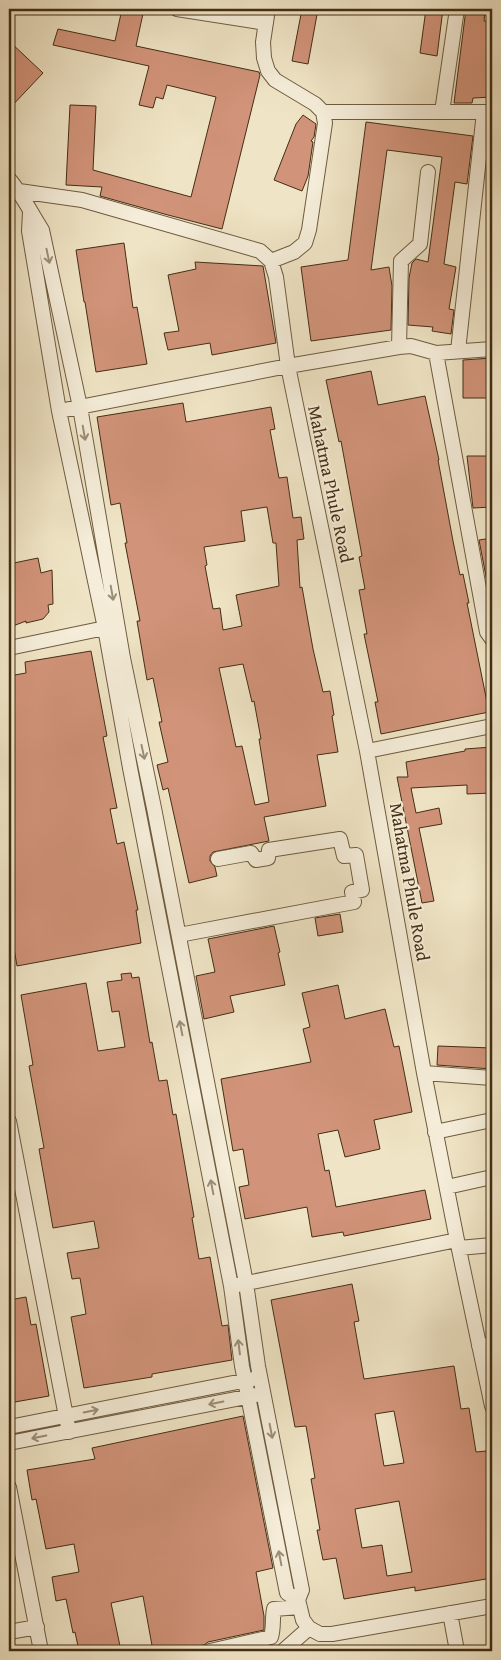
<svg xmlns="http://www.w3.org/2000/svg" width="501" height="1660" viewBox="0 0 501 1660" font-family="'Gentium Book Plus',serif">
	<rect width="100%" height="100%" fill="#efe4c5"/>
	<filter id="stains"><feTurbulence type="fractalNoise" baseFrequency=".004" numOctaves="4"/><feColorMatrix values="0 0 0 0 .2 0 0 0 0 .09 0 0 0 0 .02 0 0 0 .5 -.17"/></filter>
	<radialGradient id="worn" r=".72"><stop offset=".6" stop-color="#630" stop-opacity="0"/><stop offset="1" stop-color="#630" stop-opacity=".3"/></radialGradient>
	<path fill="#d19379" stroke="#432e14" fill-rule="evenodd" d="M122,9H144L136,46L259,72L260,75L222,229L168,215L100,196L102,187L66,185L70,105L96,106L93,170L191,197L216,97L167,85L163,99L156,97L153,108L139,105L149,66L53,45L58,29L115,41Z
		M302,9H318L308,64L292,61Z
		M426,9H443L437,56L420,53Z
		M466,9L485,10L484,21L492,22V97L473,98L472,103H454Z
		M9,41L43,73L9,109Z
		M303,115L316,124L314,137L311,141L313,142L308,176L302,191L274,180L296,124Z
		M366,122L473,136L467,184L455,182L444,264L456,267L449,309L454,310L451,334L432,331L433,327L408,325L409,278L412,263L416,259L428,262L442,157L387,150L371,270L389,267L392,286L391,330L311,341L301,267L348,260Z
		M490,140H492V159H488Z
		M124,243L133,308L137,307L147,364L96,372L85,302H84L76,250Z
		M195,262L263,266L276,343L212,355L210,343L168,350L164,333L179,331L168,275L196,269Z
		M492,358V398H463V360Z
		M371,371L378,405L425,396L439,460H438L453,541L460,575L463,574L469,603H467L489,712L381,734L375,702H378L364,634H367L359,590L365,589L359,557L362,556L341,441L339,442L326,380Z
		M183,403L186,422L271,407L275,429L270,430L279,478L287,477L293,518L301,517L304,539L297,540L300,588L302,587L313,649L323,692L330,691L334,715L332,716L338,752L317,755L326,806L264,817L269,841L213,852L210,856V861L215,867L217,876L189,883L168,788L163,790L157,765L168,762L159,722H162L153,678L147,680L137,621H140L125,543H127L120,503L111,505L97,417ZM267,507L273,543H276L279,586L236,595L242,626L223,630L220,608L213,609L205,566L207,565L204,547L245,541L241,511ZM243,664L252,702L254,701L261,739H259L269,802L255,805L242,746L236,747L219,668Z
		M467,456H492V507L473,508Z
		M492,538V592H489L479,540Z
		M38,558L41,573L52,570L53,604L48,605L49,612L43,619L26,623V621L13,626V613L9,614V564Z
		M91,651L107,736L103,737L117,808L110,809L117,844L124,842L138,910H136L141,943L17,966L9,919V676L26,673L25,662Z
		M492,747V793L467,794V785L411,788L416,813L439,808L442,824L419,828L434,901L422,903L397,777H408L406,762L465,751V749Z
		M340,914L343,932L318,936L315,918Z
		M274,926L280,952L278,953L285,985L230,996L234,1012L204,1019L196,976L215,972L208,939Z
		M131,973L132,978L139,977L150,1043L152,1042L159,1081L167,1080L173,1115L176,1114L194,1217L192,1218L199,1259L210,1257L222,1326L228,1325L232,1360L152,1374V1377L84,1388L71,1317L86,1314L80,1278L72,1279L67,1253L99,1248L94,1221L53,1228L39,1149L44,1148L29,1066L33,1065L21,995L86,983L98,1051L125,1047L119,1011L112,1012L107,982L122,980L121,974Z
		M338,985L345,1019L385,1009L394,1047L399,1046L412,1112L374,1120L380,1149L345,1157L338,1130L318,1134L325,1171L329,1170L336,1207L425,1190L431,1219L344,1236L343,1232L312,1237L307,1207L245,1219L239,1187L249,1185L243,1149L233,1151L221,1079L311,1062L303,1029L310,1027L302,993Z
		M438,1046L492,1048V1069L437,1065Z
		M352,1284L359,1321L354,1322L364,1379L454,1366L461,1409L469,1408L476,1452L486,1451L492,1488V1578L415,1591V1587L344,1599L336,1558L323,1560L317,1530H320L311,1479L315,1478L306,1426L295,1427L271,1300ZM394,1411L404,1463L384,1466L375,1414ZM399,1501L412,1572L387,1576L382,1545L362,1548L355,1509Z
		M26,1297L31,1325L36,1324L49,1396L9,1403V1300Z
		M243,1416L273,1568L256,1572L264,1616V1630L208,1642L204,1645L168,1651H153L143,1596L111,1603L121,1651H95L94,1649L79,1651L75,1632L73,1633L66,1599L56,1601L52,1577L79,1572L74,1544L46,1549L36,1499L32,1500L27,1470L95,1459L92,1448Z"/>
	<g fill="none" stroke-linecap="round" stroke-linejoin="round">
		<defs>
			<path id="minor" d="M177,9L266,23
				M268,9L263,42L264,58L268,71L275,80L315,104L323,112L325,123L309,230L305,243L294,252L271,261
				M323,112H492
				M442,112L457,9
				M9,179C22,194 31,213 42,230L80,407L123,658L154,808L246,1283L258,1366L302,1590L298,1600L303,1620L309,1628L320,1634H332L492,1606
				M19,191L82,200L260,251L271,261L276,277L288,366L367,751L424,1073L457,1240L492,1406
				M30,212L29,231L59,411L105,628L130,768L231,1286L242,1366L287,1593L298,1600
				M399,347L401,261L420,244L428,172
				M458,351L484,112
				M436,353L487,632L492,639
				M59,411L288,366L399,347L411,346L436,353L492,349
				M9,648L105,628
				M367,751L492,726
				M179,935L354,902L352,892L362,890L356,855L344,856L340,839L269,850L268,858L256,860L251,853L218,859
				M424,1073L492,1078
				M9,1121L69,1432
				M435,1132L492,1120
				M447,1187L492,1177
				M459,1248L492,1245
				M237,1285L457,1240
				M479,1346L492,1345
				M9,1427L253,1379
				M9,1443L256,1395
				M9,1487L41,1651
				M450,1613L457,1651
				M9,1632L37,1627
				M210,1651L271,1637C274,1627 272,1619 274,1609L300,1607
				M283,1651L309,1628"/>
		</defs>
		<use href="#minor" stroke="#6e5c40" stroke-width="16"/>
		<use href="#minor" stroke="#f5edd9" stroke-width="14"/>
	</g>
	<defs><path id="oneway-shaft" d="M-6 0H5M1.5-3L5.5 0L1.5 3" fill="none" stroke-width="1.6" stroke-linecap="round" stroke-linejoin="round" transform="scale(1.25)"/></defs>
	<g stroke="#9c8e76">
		<use href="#oneway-shaft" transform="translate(48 256) rotate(78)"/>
		<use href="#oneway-shaft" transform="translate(84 433) rotate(80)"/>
		<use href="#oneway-shaft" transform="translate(112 593) rotate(80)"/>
		<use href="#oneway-shaft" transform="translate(143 752) rotate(78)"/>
		<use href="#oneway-shaft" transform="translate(181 1028) rotate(-101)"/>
		<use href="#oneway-shaft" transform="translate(212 1187) rotate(-101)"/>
		<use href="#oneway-shaft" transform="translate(239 1347) rotate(-97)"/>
		<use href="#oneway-shaft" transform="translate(216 1403) rotate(169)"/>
		<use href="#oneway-shaft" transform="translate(91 1411) rotate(-11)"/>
		<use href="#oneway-shaft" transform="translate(271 1431) rotate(79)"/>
		<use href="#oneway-shaft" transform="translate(39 1437) rotate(169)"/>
		<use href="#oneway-shaft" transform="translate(280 1558) rotate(-101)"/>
	</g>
	<g text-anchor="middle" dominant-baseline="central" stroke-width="4" stroke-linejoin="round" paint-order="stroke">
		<g font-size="18" fill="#432e14" stroke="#f5edd9">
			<text transform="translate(331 484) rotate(78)">Mahatma Phule Road</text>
			<text transform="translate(410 882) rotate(80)">Mahatma Phule Road</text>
		</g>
	</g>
	<rect width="501" height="1660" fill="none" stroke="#efe4c5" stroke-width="30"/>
	<rect x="10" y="10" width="481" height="1640" fill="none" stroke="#432e14" stroke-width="2.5"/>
	<rect x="15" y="15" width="471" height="1630" fill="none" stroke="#432e14"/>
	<rect width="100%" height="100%" filter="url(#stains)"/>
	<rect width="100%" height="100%" fill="url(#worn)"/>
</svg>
